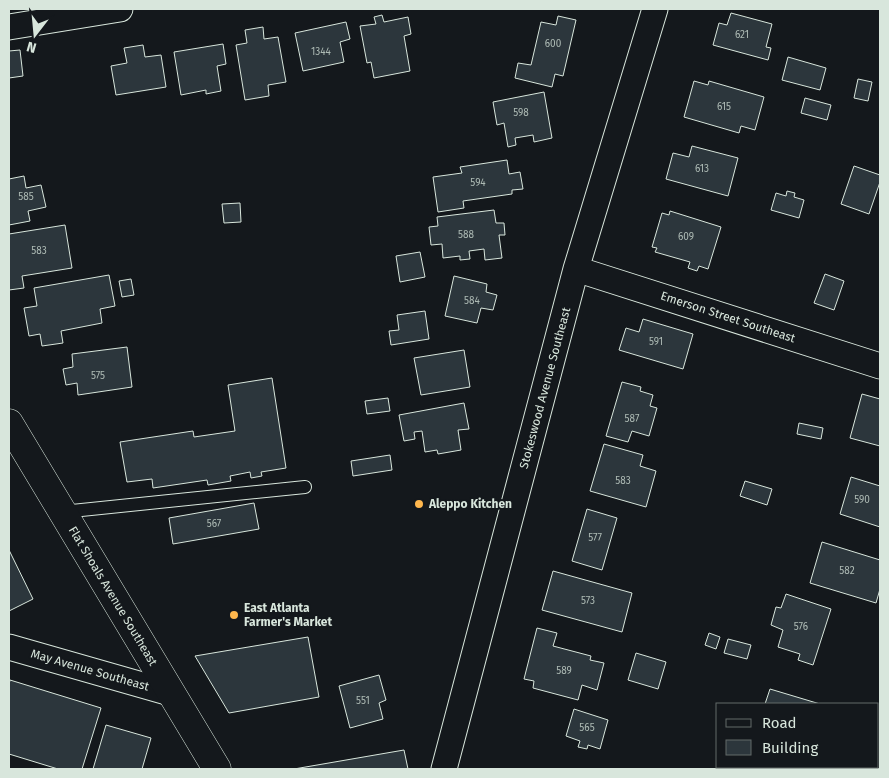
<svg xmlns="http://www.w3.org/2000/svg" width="889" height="778" viewBox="0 0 889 778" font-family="'Fira Sans',sans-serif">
	<rect width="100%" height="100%" fill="#14181c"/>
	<path fill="#2c363c" stroke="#d8e6dc" d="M731,13L772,24L766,47L771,48L768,60L713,45L719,23L727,25Z
		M382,15L384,22L408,17L411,34L404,36L410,71L374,78L371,62L367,63L360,26L376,24L374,17Z
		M558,16L576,20L563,76L555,74L552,87L515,78L518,63L531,65L541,22L556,25Z
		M346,22L350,39L340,42L344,62L303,71L295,33Z
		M263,27L264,39L278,37L286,82L268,85L269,96L245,100L236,45L247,43L245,30Z
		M223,44L226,64L217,66L221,91L206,94V90L181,95L174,52Z
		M143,45L145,57L161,55L166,87L116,95L111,66L127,63L124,48Z
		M20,50L23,76L9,78V51Z
		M788,57L826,68L820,90L782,80Z
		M858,79L872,82L868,101L854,98Z
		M694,81L708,85L709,81L764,97L755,130L741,126L739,133L684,117Z
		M544,92L552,138L534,142L533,135L515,138L516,145L508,147L504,123L497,125L493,102Z
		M805,98L831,105L827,120L801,113Z
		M692,146L738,158L728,196L666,179L673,153L689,157Z
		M507,160L509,174L520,172L523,189L512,190V194L463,201L464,208L438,212L433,177L462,173L460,167Z
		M854,166L880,175V182L869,214L841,204Z
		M24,176L26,188L41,185L46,207L28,211L30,221L9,225V179Z
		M787,191L795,193L794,197L804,200L799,218L771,210L776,193L786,196Z
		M240,203L241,222L224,223L222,204Z
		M494,210L496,223H504L505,235H499L502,258L485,260L484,249L469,251L470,259L460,260V256L443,258L442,244L431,245L429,227L438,226L437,217Z
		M670,211L721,227L708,269L699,266L697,271L688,268L690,262L655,252L657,248L652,247L662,213L669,215Z
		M65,225L72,268L22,276L24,288L9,290V234Z
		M420,252L425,277L400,282L396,256Z
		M825,274L844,281L834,310L814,303Z
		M109,275L115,306L100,309L102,323L61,331L63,343L42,346L40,334L29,336L24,308L37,306L34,288Z
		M454,276L487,284L486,292L497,295L493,310L481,308L477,323L445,316Z
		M131,279L134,295L122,297L119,281Z
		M425,311L429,339L391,345L389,331L399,330L397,315Z
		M643,319L693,334L683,369L619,350L626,328L639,332Z
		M127,347L132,387L78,395L77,383L66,385L63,369L73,367L72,354Z
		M464,350L470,387L421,395L414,358Z
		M272,378L286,468L261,472L262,476L251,478L250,472L230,476L231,481L208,485L207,480L153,488L152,479L127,482L120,442L193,431L194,437L235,431L228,385Z
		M622,382L641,387L640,391L653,395L650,406L657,408L649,436L632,431L628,442L606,436Z
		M862,394L880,399V446L850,438Z
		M388,398L390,411L367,414L365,401Z
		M464,403L469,429L458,430L461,450L438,454L437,450L425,452L422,431L414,432L415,439L404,441L399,415Z
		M799,423L823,428L821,439L797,434Z
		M604,444L643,455L640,466L656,471L646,507L590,491Z
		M390,455L392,470L353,476L351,461Z
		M851,477L880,486V527L840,514Z
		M745,481L772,489L767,505L740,496Z
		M254,503L259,529L173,544L169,518Z
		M587,509L617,518L602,570L572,561Z
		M822,542L880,560V589L876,603L810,583Z
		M9,550L33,599L9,611Z
		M553,571L632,593L622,632L542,610Z
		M786,594L831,609L813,665L798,660L800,654L778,647L783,630L771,625L776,607L781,608Z
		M537,628L557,633L553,646L591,656L590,660L604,663L597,690L582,685L578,700L533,688L534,681L524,679Z
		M709,633L720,637L716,649L705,645Z
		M308,637L319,697L229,713L195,656Z
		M728,639L751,645L747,659L724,653Z
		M636,653L666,662L658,689L628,680Z
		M379,675L386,700L379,703L383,719L350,728L339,686Z
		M10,680L101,708L82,769H58L9,754V685Z
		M770,689L820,704H765Z
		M574,709L608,720L600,749L588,745L587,749L578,747L580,741L566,736Z
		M106,725L151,738L142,769H93Z
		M404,750L408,769H294Z"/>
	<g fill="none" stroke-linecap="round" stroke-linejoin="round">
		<defs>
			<path id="lane" d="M62,512L305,487"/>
			<path id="street" d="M9,27L120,9
				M576,269L880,366
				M9,647L170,693
				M444,769L576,269L655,9"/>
			<path id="secondary" d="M9,423L217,769"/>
		</defs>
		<use href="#lane" stroke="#d8e6dc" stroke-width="14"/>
		<use href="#street" stroke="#d8e6dc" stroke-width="27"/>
		<use href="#secondary" stroke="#d8e6dc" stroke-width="29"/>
		<use href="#lane" stroke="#14181c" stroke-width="12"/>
		<use href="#street" stroke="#14181c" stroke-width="25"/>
		<use href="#secondary" stroke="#14181c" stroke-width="28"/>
	</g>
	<g fill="#ffb74d" stroke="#14181c" stroke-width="2">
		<circle cx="419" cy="504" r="5"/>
		<circle cx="234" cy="615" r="5"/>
	</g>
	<g text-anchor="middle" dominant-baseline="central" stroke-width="4" stroke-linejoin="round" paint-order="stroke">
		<g font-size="10" fill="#adbab4">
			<text x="742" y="35">621</text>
			<text x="553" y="44">600</text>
			<text x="321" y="52">1344</text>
			<text x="724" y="107">615</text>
			<text x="521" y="113">598</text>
			<text x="702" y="169">613</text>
			<text x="478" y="183">594</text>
			<text x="26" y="197">585</text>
			<text x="466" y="235">588</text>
			<text x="686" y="237">609</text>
			<text x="39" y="251">583</text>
			<text x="472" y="301">584</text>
			<text x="656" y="342">591</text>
			<text x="98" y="376">575</text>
			<text x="632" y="419">587</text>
			<text x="623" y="481">583</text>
			<text x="862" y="500">590</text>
			<text x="214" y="524">567</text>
			<text x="595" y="538">577</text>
			<text x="847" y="571">582</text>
			<text x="588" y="601">573</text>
			<text x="801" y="627">576</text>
			<text x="564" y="671">589</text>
			<text x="363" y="701">551</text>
			<text x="587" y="728">565</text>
		</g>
		<g font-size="12" fill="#d8e6dc" stroke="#14181c">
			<text transform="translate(728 317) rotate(18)">Emerson Street Southeast</text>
			<text transform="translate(545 388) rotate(-75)">Stokeswood Avenue Southeast</text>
			<text transform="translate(113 596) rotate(59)">Flat Shoals Avenue Southeast</text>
			<text transform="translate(90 670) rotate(16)">May Avenue Southeast</text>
		</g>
		<g font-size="12" font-weight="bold" fill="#d8e6dc" stroke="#14181c" text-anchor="start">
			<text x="429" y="504">Aleppo Kitchen</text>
			<text x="244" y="608">East Atlanta<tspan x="244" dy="14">Farmer's Market</tspan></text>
		</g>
	</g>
	<rect width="889" height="778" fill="none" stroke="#d8e6dc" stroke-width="20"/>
	<rect x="716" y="703" width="162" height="65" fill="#14181c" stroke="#626a69"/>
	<rect x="726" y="719" width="25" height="8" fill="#14181c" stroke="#626a69"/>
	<text x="762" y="728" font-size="15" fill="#d8e6dc">Road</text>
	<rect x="726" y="740" width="25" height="15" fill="#2c363c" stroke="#626a69"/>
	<text x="762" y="753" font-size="15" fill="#d8e6dc">Building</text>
	<g transform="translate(35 35) rotate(196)" stroke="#14181c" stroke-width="4" paint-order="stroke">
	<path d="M0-4L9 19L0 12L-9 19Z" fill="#d8e6dc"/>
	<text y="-8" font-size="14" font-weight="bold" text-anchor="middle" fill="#d8e6dc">N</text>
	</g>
</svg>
